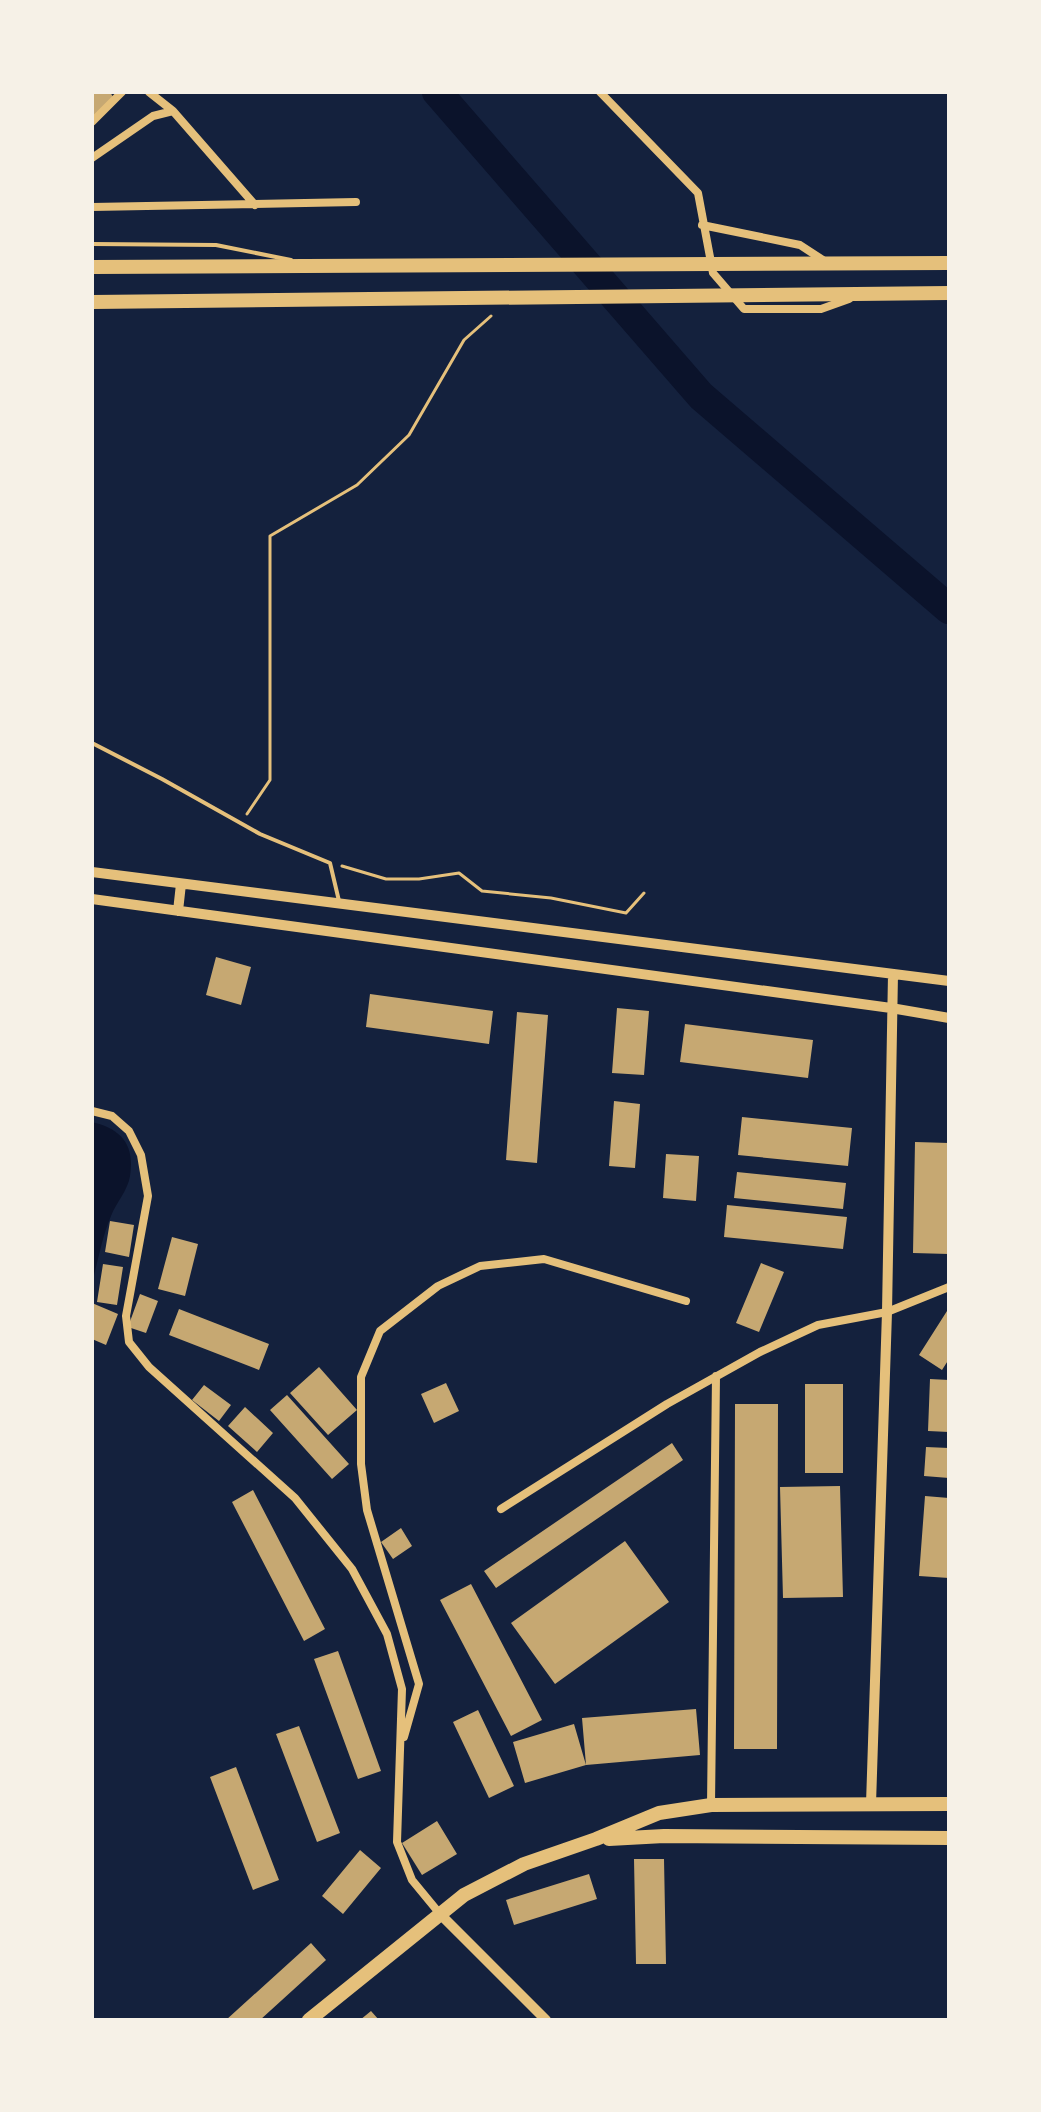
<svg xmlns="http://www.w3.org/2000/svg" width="1041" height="2112" viewBox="0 0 1041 2112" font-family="Ubuntu,sans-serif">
	<rect width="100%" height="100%" fill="#14213d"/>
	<path fill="#0b132b" d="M92,1122C121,1129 135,1144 130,1176C128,1190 116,1203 111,1216C102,1237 98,1261 92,1283Z"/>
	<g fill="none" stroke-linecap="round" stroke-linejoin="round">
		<path stroke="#0b132b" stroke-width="30" d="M437,92L701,396L949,609"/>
	</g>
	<path fill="#c6a872" d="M92,92H110L115,100L92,119Z
		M216,957L251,967L241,1005L206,995Z
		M370,994L493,1011L489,1044L366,1027Z
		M617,1008L649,1011L644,1075L612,1073Z
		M517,1012L548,1015L537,1163L506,1160Z
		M685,1024L813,1040L808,1078L680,1062Z
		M614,1101L640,1104L635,1168L609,1166Z
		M742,1117L852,1128L848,1166L738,1155Z
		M915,1142L949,1143V1254L913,1253Z
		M666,1154L699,1156L696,1201L663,1198Z
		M737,1172L846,1183L843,1209L734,1198Z
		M727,1205L847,1217L843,1249L724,1237Z
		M110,1221L134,1225L129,1257L105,1252Z
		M172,1237L198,1244L185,1296L158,1289Z
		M761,1263L784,1272L759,1332L736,1323Z
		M103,1264L123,1267L117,1305L97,1302Z
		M140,1294L158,1301L146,1333L128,1327Z
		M92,1303L118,1314L106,1345L92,1339Z
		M179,1309L269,1344L259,1370L169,1335Z
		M947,1311L949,1312V1359L942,1370L919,1355Z
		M319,1367L357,1410L328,1435L290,1393Z
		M930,1379L949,1380V1432L928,1431Z
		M446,1383L459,1411L434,1423L421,1394Z
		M805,1384H843V1473H805Z
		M204,1385L231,1405L219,1421L192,1400Z
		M287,1395L349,1464L332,1479L270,1410Z
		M735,1404H778L777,1749H734Z
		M245,1407L273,1433L257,1452L228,1426Z
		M672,1443L683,1460L496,1588L484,1571Z
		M926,1447L949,1448V1478L924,1476Z
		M840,1486L843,1597L783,1598L780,1487Z
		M253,1490L325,1629L304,1641L232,1502Z
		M925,1496L949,1498V1578L919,1576Z
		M401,1528L412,1546L393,1559L381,1542Z
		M625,1541L669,1602L555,1684L511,1623Z
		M471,1584L542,1720L511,1736L440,1600Z
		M338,1651L381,1771L358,1779L314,1659Z
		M696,1709L700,1755L586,1765L582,1718Z
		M478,1710L514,1786L489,1798L453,1722Z
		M574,1724L586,1765L525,1783L513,1742Z
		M299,1726L340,1833L317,1842L276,1734Z
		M236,1767L279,1880L253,1890L210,1777Z
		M437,1821L457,1854L422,1875L402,1843Z
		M360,1850L381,1868L343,1914L322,1896Z
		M634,1859H664L666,1964H636Z
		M589,1874L597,1899L514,1925L506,1900Z
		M311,1943L326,1960L260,2020H226Z
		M371,2011L379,2020H360Z"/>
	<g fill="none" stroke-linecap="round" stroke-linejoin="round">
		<path stroke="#e5c07b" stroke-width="3" d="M247,814L270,780V536L357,485L409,435L464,340L491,316
			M342,866L386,879H419L459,873L482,891L551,898L626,913L644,893"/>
		<path stroke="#e5c07b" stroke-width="4" d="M92,244L216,245L291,260
			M92,743L162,779L260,834L330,863L339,901"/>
		<path stroke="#e5c07b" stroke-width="8" d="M149,92L173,111
			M600,92L698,193L713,273L744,309H821L849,299
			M92,122L122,92
			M92,158L153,116L173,111L255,205
			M92,207L356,202
			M702,225L800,245L826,262
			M92,1111L112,1116L129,1131L141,1155L148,1196L126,1316L129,1342L149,1367L295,1498L352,1569L387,1634L402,1689L397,1842L412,1880L440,1914
			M501,1509L667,1404L760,1352L818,1325L887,1312L949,1287
			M404,1737L419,1684L367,1510L361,1464V1377L380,1331L438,1286L480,1266L544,1259L686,1301
			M711,1805L716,1376"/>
		<path stroke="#e5c07b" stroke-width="10" d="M92,872L949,981
			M92,899L891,1008L949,1018
			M178,911L181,884
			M871,1804L887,1312L893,974
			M440,1914L546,2020"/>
		<path stroke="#e5c07b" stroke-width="14" d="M92,267L949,263
			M92,302L949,293
			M609,1839L664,1836L949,1838
			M309,2020L464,1895L524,1864L596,1839L659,1813L711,1805L949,1804"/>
	</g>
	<rect width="1041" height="2112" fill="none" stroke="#f6f1e7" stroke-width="188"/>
</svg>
